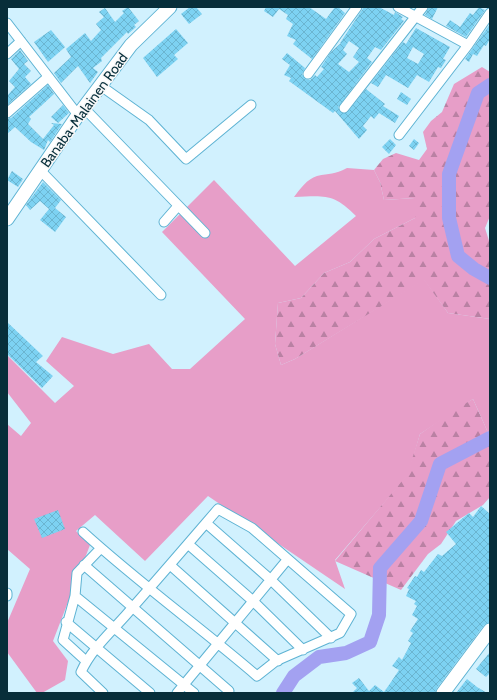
<svg xmlns="http://www.w3.org/2000/svg" width="497" height="700" viewBox="0 0 497 700" font-family="Cabin,sans-serif">
	<defs>
		<pattern id="forest-firs" width="22" height="20" patternUnits="userSpaceOnUse"><rect width="22" height="20" fill="#e79ec8"/><path d="M5 1l3.5 6h-7zM16 11l3.5 6h-7z" fill="#b981a3"/></pattern>
		<pattern id="building-cross-hatch" width="8" height="8" patternUnits="userSpaceOnUse"><rect width="8" height="8" fill="#7dd2f2"/><path d="M0 0l8 8M0 8l8-8" fill="none" stroke="#6bb5d0"/></pattern>
	</defs>
	<rect width="100%" height="100%" fill="#d1f1fe"/>
	<path fill="#e79ec8" d="M347,168L374,170L380,182L384,200L415,198V218L374,239L350,262L324,273L301,298L278,303L275,344L281,365L295,359L424,279L448,313L490,319V437L473,399L420,434L408,475L335,560L345,589L208,496L145,561L95,515L76,531L90,545L53,641L68,661L65,680L42,693H37L7,652V623L30,569L7,549V424L21,436L31,423L7,392V355L55,403L74,386L46,361L62,337L113,354L149,344L172,369H190L245,319L162,232L214,180L295,266L356,216C333,193 325,196 294,197C300,189 307,179 317,176C330,173 334,175 347,168Z"/>
	<path fill="url(#forest-firs)" d="M482,67L490,72V216L485,228L490,244V319L448,313L424,280L295,359L281,365L275,344L278,303L301,298L324,273L350,262L374,239L415,218V198L384,200L380,182L374,170L383,159L396,153L419,160L427,149L423,132L431,121L442,112L454,84Z
		M473,399L490,437V497L483,505L456,521L441,544L428,554L401,590L335,561L407,475L420,434L454,410Z"/>
	<g fill="none" stroke-linecap="round" stroke-linejoin="round">
		<path stroke="#a3a1f1" stroke-width="14" d="M490,85L478,93L449,174V218L458,256L474,269L490,278
			M283,693L294,676L319,657L346,653L370,642L379,615L380,568L421,521L440,464L490,438"/>
	</g>
	<path fill="url(#building-cross-hatch)" fill-rule="evenodd" d="M128,7L139,21L134,25L136,27L128,34L127,32L101,58L102,61L93,68L98,72L90,83L78,66L61,83L54,73L71,57L66,49L85,33L91,41L101,30L96,24L104,17L99,12L105,8L115,22L124,13L122,11Z
		M190,7H196L202,14L189,24L181,14Z
		M266,7H309L326,19L335,7H338L345,13L312,59L293,44L296,40L287,36L293,24L286,19L288,15L279,9L273,17L264,11Z
		M364,7H379L394,15L395,12L403,17L401,19L404,21L381,50L375,47L367,58L372,62L338,107L340,112L347,113L366,89L385,104L383,106L399,116L395,123L379,113L374,119L371,116L363,126L367,130L359,139L335,111L333,113L289,81L291,78L284,75L290,65L282,59L287,53L305,68L302,74L305,79L310,80L315,75L317,77L324,69L321,67L331,52L341,43H340ZM349,41L359,48L353,57L359,62L349,72L338,64L347,54L343,50Z
		M429,7H438L432,19L425,15Z
		M479,7L485,10L466,37L446,26L450,20L460,27L470,13L473,15Z
		M490,24V39L486,46L484,45L477,56L473,54L469,62L465,59Z
		M416,28L450,47L443,59L446,60L441,68L438,67L429,82L417,75L408,88L386,75L378,87L371,83L403,42L406,44ZM413,47L424,54L418,64L407,58Z
		M176,29L188,43L174,55L178,59L157,77L143,58Z
		M51,30L65,47L48,62L34,42Z
		M20,50L28,61L24,64L31,71L25,77L31,84L7,105V96L15,87L9,81L19,69L11,59Z
		M48,85L54,94L29,117L31,119L28,124L43,139L54,125L51,123L62,124L50,142L48,140L44,150L31,142L15,127L7,134V119L11,118Z
		M401,92L411,99L407,105L397,99Z
		M63,105L69,113L58,123L51,117Z
		M390,139L396,145L389,154L382,147Z
		M414,139L419,143L414,150L409,146Z
		M12,171L23,179L18,187L7,180Z
		M43,182L61,200L55,208L66,217L55,232L40,220L49,209L40,201L30,210L26,205Z
		M7,322L43,356L36,362L53,376L42,388L7,354Z
		M481,506L490,514V622L484,625L437,688L435,693H352L357,688L352,683L359,678L369,691L375,685L384,692L391,682L399,670L392,666L399,657L402,660L411,643L408,641L413,633L410,631L418,619L412,615L417,606L414,604L416,601L406,596L409,589L407,588L415,576L417,577L421,570L424,572L438,554L442,556L456,544L446,532L469,513L473,517Z
		M58,510L65,529L42,538L34,519Z
		M490,652V673L486,677L476,669Z
		M467,679L477,687L487,693H456Z"/>
	<g fill="none" stroke-linecap="round" stroke-linejoin="round">
		<defs>
			<path id="street" d="M398,7L468,45
				M7,23L78,115
				M7,54L21,41
				M308,74L357,7
				M101,86L149,120L186,159L251,105
				M84,108L205,233
				M344,108L423,7
				M7,113L48,77
				M399,135L468,45L490,13
				M40,170L161,295
				M164,222L178,206
				M206,523L271,580L331,638
				M83,532C139,583 200,627 257,676L276,661L340,633L351,614L252,528L218,509C187,545 157,580 126,615C110,633 91,650 81,672L103,693
				M188,544L253,601L303,650
				M84,565L229,691
				M170,565L278,661
				M7,593V596
				M75,596L194,693
				M66,622L150,693
				M86,661L63,640L75,596L77,573L101,548
				M177,693L287,560"/>
			<path id="secondary" d="M7,219L76,118L131,45L170,7
				M443,693L490,630"/>
		</defs>
		<use href="#street" stroke="#5eb3d3" stroke-width="11"/>
		<use href="#secondary" stroke="#5eb3d3" stroke-width="15"/>
		<use href="#street" stroke="#fff" stroke-width="9"/>
		<use href="#secondary" stroke="#fff" stroke-width="13"/>
	</g>
	<g text-anchor="middle" dominant-baseline="central" stroke-width="3" stroke-linejoin="round" paint-order="stroke">
		<g font-size="14" fill="#072e3a" stroke="#f8f8f8">
			<text transform="translate(84 110) rotate(-54)">Banaba-Malainen Road</text>
		</g>
	</g>
	<rect width="497" height="700" fill="none" stroke="#072e3a" stroke-width="16"/>
</svg>
